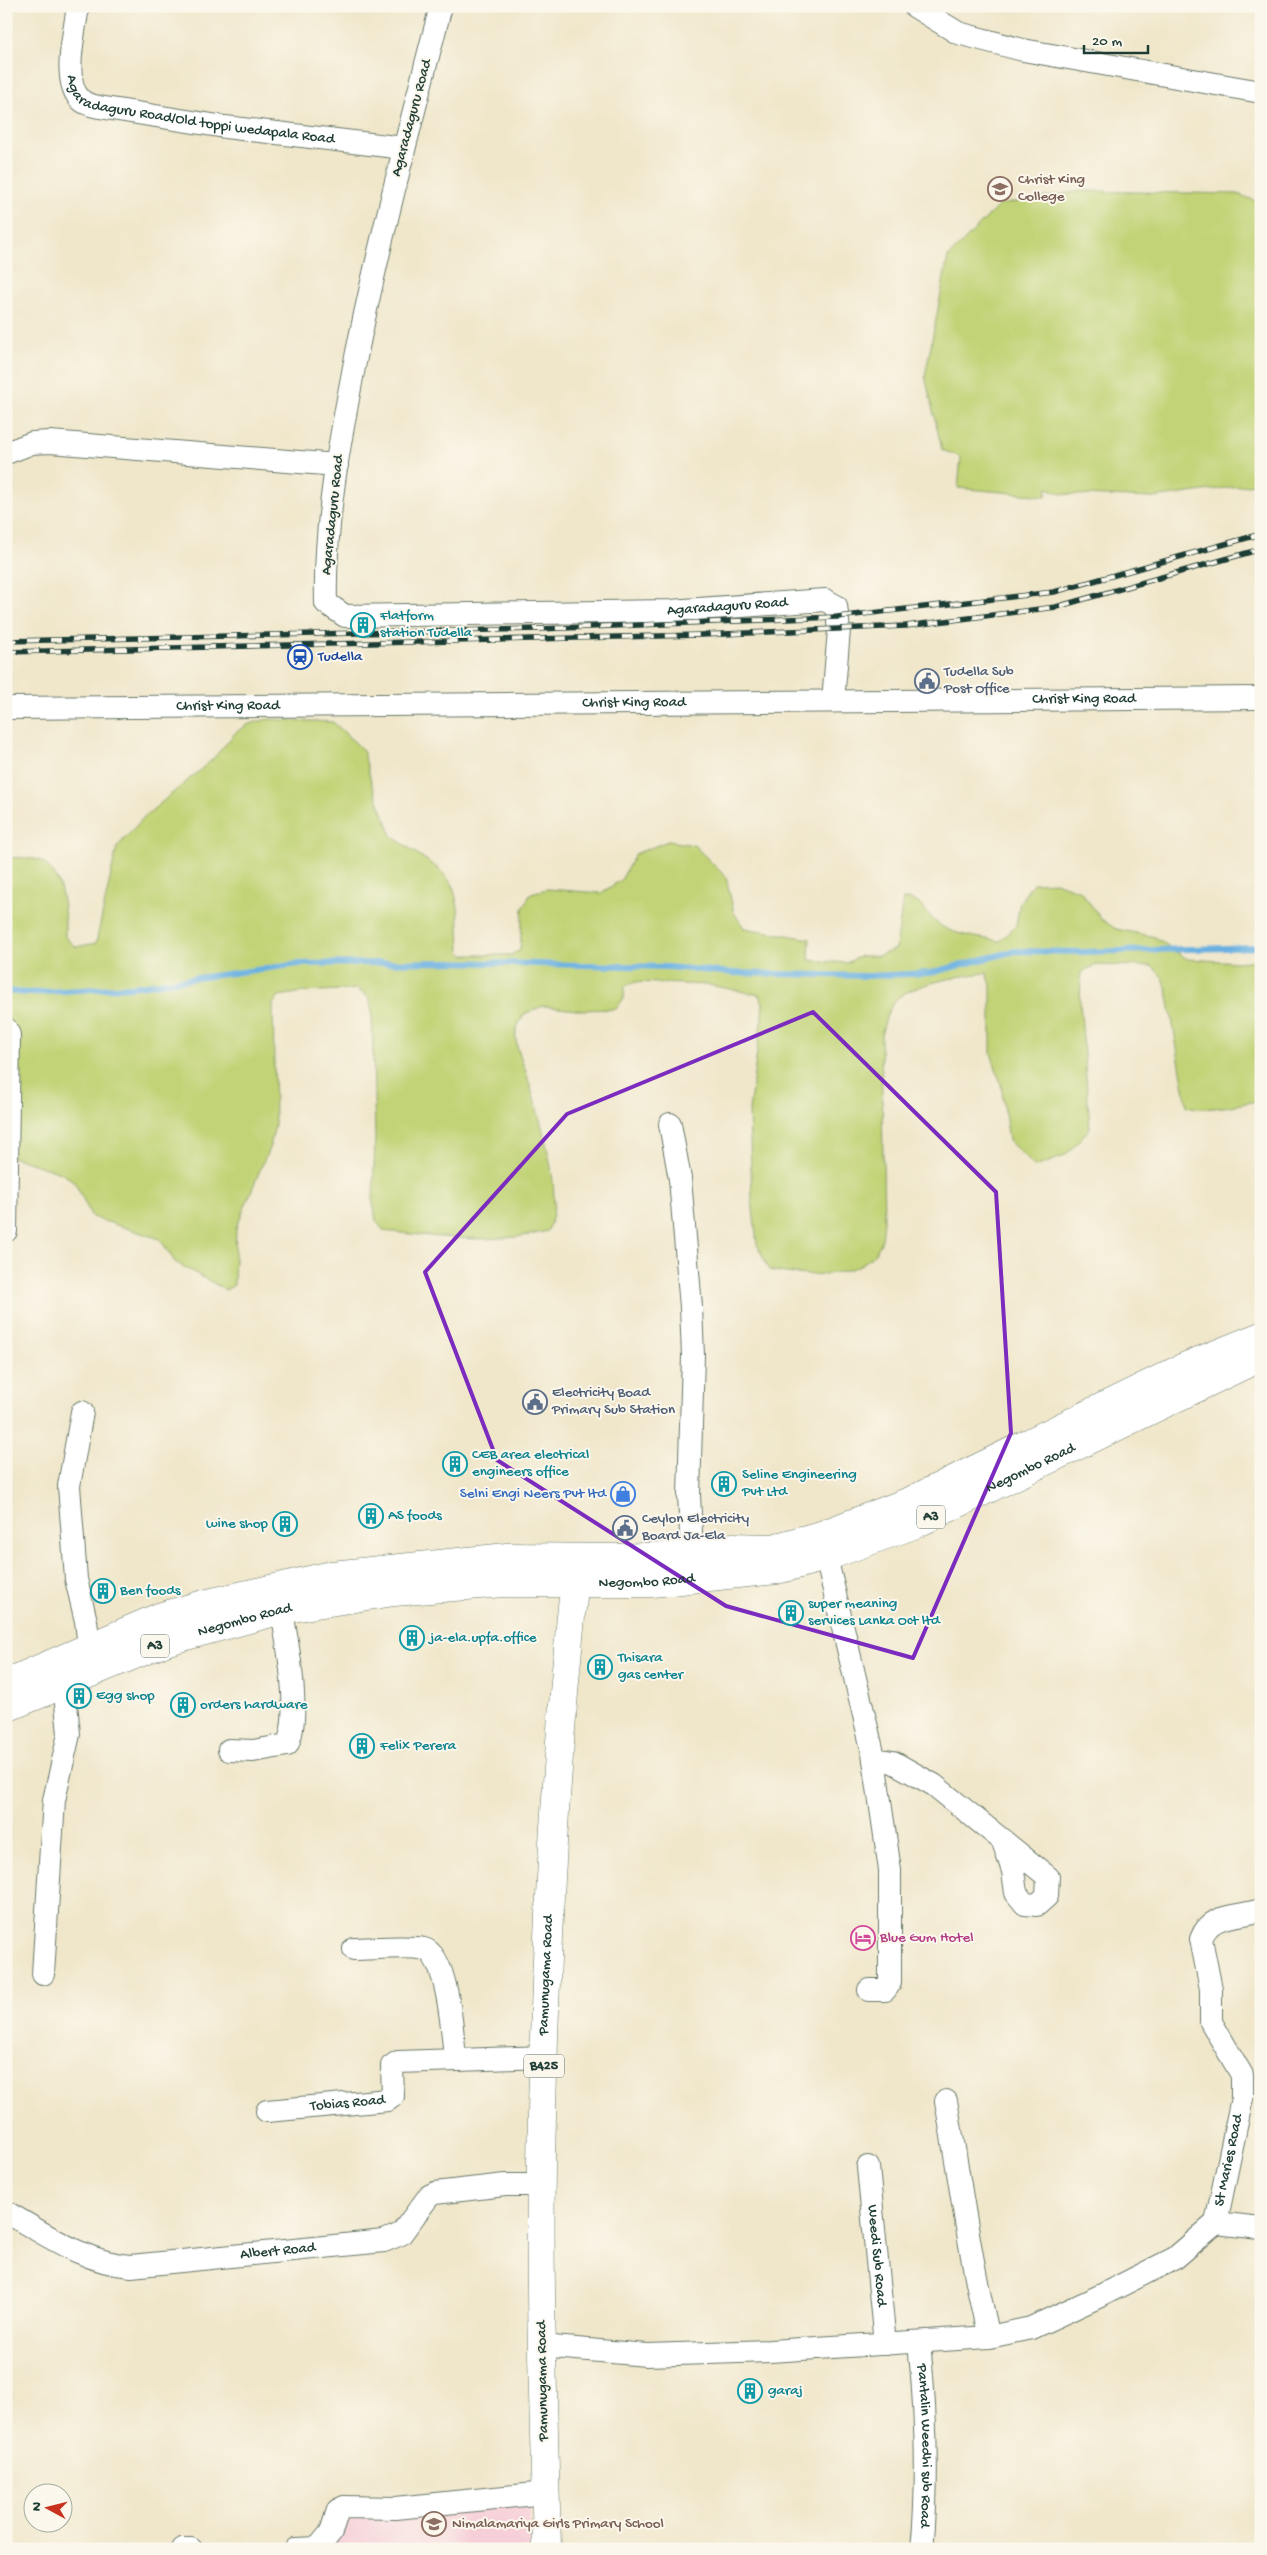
<svg xmlns="http://www.w3.org/2000/svg" width="1267" height="2555" viewBox="0 0 1267 2555" font-family="'Gochi Hand',sans-serif">
	<rect width="100%" height="100%" fill="#fbf7ec"/>
	<filter id="ink" filterUnits="userSpaceOnUse"><feTurbulence type="fractalNoise" baseFrequency=".02" numOctaves="2"/><feDisplacementMap in="SourceGraphic" scale="10" xChannelSelector="R" yChannelSelector="G"/><feConvolveMatrix kernelMatrix="1 2 1 2 8 2 1 2 1" color-interpolation-filters="sRGB"/></filter>
	<filter id="wash" filterUnits="userSpaceOnUse"><feTurbulence type="fractalNoise" baseFrequency=".0096" numOctaves="4" result="noise"/><feDisplacementMap in="SourceGraphic" scale="20" xChannelSelector="R" yChannelSelector="G"/><feGaussianBlur stdDeviation="1.12" result="paint"/><feColorMatrix in="noise" values="0 0 0 0 0 0 0 0 0 0 0 0 0 0 0 0 0 1.4 0 .05"/><feComposite in="paint" operator="in"/></filter>
	<g filter="url(#wash)">
		<rect width="100%" height="100%" fill="#f0e7cb"/>
		<path fill="#f6cfd8" d="M530,2498V2549H329L339,2513Z"/>
		<path fill="#c1d376" stroke="#708855" d="M1081,191L1238,194L1261,203V483L1153,498L1062,494L1047,488L1046,496L958,488L961,457L942,450L925,376L948,257L999,205Z
			M268,719L333,722L363,750L372,785L392,836L440,870L453,885L458,907L460,951L464,955H511L520,950L523,908L531,893L547,889L601,893L621,880L635,854L668,841L694,845L726,877L734,913L744,928L810,939L809,960L846,963L861,956H878L896,949L903,899C924,898 927,919 943,927C959,936 982,938 1000,941L1016,925L1020,902L1033,883L1055,882L1081,891L1101,919L1116,929L1155,937L1187,959L1237,962L1261,960V1102L1256,1101C1234,1105 1209,1112 1187,1106L1167,990L1163,978L1152,966L1096,965L1081,972L1080,1002L1090,1128L1065,1156L1035,1167L1009,1141L1001,1084L991,1053V985L987,973C967,974 908,985 896,1000C887,1010 885,1022 881,1035L884,1222C883,1229 883,1238 880,1245C863,1281 800,1277 769,1270L757,1244L752,1200L749,1110L762,1016L763,1003L760,995L709,985L636,982L625,986L624,998L616,1009L576,1010L543,1006L524,1014C522,1019 517,1025 516,1031C514,1044 522,1060 526,1072C536,1108 568,1198 547,1231C495,1245 437,1237 384,1231L376,1221L373,1203L375,1137L372,1012L369,998L357,989L303,992L279,996L273,1004L275,1125L270,1146L236,1228L234,1285L226,1290L175,1262L160,1239L92,1217L74,1181L61,1173L6,1155V857C16,858 33,857 41,861C65,876 65,912 65,937L76,947L96,943L117,847L144,817L212,760L236,732L249,724Z"/>
		<g fill="none" stroke-linecap="round" stroke-linejoin="round">
			<path stroke="#6bb1e1" stroke-width="6" d="M6,991L27,993L131,987L299,964L447,962L668,967L734,973L867,976L930,973L1015,951L1083,952L1261,947"/>
		</g>
	</g>
	<g filter="url(#ink)">
		<g fill="none" stroke-linecap="round" stroke-linejoin="round">
			<defs>
				<g id="minor">
					<path id="s1" d="M78,6C75,31 61,82 81,100C85,104 94,106 99,107L225,127L404,148"/>
					<path id="s2" d="M441,6C410,126 378,246 354,367C339,445 324,524 326,603L345,616L670,611L825,600L836,606L839,630L833,701"/>
					<path d="M914,6L958,33L1023,50L1261,92"/>
					<path d="M6,453L32,443L50,442L337,465"/>
					<path id="s3" d="M6,708L1261,698"/>
					<path d="M6,1029L9,1035L6,1231"/>
					<path d="M670,1124L680,1179L691,1307L693,1356L689,1495L692,1552"/>
					<path d="M82,1412L69,1486L76,1579L86,1621L89,1647"/>
					<path d="M826,1557L873,1753L890,1870V1983L885,1990H869"/>
					<path d="M229,1750L253,1751L287,1745C303,1715 285,1630 279,1595"/>
					<path d="M874,1759L893,1762L934,1785L1048,1877L1047,1896L1037,1905L1025,1904L1016,1893L1013,1871L1002,1839"/>
					<path d="M354,1949C371,1949 409,1945 424,1949C448,1955 453,2037 455,2059"/>
					<path d="M43,1974L54,1800L69,1734L64,1684"/>
					<path d="M946,2101C960,2180 970,2259 989,2337"/>
					<path id="s4" d="M267,2111L388,2100L393,2096L392,2066L398,2062L545,2057"/>
					<path id="s5" d="M868,2167L885,2344"/>
					<path id="s6" d="M6,2212C45,2234 86,2263 131,2266L384,2241L401,2234L429,2196L435,2193L505,2185H541"/>
					<path id="s7" d="M1216,2223L1242,2098V2075L1211,2022V1989L1201,1939C1211,1912 1237,1918 1261,1910"/>
					<path id="s8" d="M919,2342C926,2411 929,2479 922,2549"/>
					<path d="M541,2346L647,2355L770,2351L989,2337L1031,2328L1100,2296L1175,2258L1216,2223L1261,2228"/>
					<path d="M182,2549H191"/>
					<path d="M296,2549L318,2548L331,2532L338,2510L344,2507L396,2508L545,2493"/>
				</g>
				<g id="major">
					<path id="s9" d="M547,2549C544,2421 539,2293 541,2165C544,1963 555,1760 577,1559"/>
				</g>
				<g id="highway">
					<path d="M6,1683L159,1617L204,1604L332,1575L507,1557L618,1558L667,1556L732,1547L773,1548L821,1535L910,1501L1184,1367L1261,1336"/>
					<path id="s10" d="M6,1708L168,1641L282,1610L310,1605L394,1592L503,1583H652L777,1570L826,1557L916,1524L1261,1357"/>
				</g>
			</defs>
			<use href="#minor" stroke="#687869" stroke-width="24"/>
			<use href="#major" stroke="#687869" stroke-width="29"/>
			<use href="#highway" stroke="#687869" stroke-width="29"/>
			<use href="#minor" stroke="#fff" stroke-width="22"/>
			<use href="#major" stroke="#fff" stroke-width="28"/>
			<use href="#highway" stroke="#fff" stroke-width="28"/>
			<defs>
				<path id="rail" d="M6,641L539,629L837,617L1054,592L1261,534
					M6,652L701,635L906,626L1056,607L1261,549"/>
			</defs>
			<use href="#rail" stroke="#1f3d34" stroke-width="5.5"/>
			<use href="#rail" stroke="#fbf7ec" stroke-width="4" stroke-dasharray="11" stroke-linecap="butt"/>
		</g>
	</g>
	<path fill="none" stroke="#7b2cbf" stroke-width="4" stroke-linejoin="round" d="M813,1012L996,1192L1011,1433L913,1658L726,1606L497,1460L425,1272L567,1114Z"/>
	<defs>
		<symbol id="school-ring" viewBox="-11 -11 22 22"><circle r="9.5" fill="#fbf7ec" stroke="#8d6e63" stroke-width="1.5"/><path d="M0-5L7-2L0 1L-7-2ZM-4 1L0 2.5L4 1V4Q0 6-4 4Z" fill="#8d6e63"/></symbol>
		<symbol id="building-ring" viewBox="-11 -11 22 22"><circle r="9.5" fill="#fbf7ec" stroke="#0f9aa8" stroke-width="1.5"/><path d="M-4-6H4V6H1V3H-1V6H-4ZM-2.5-4.3h1.7v1.8h-1.7ZM.8-4.3h1.7v1.8H.8ZM-2.5-1h1.7V.8h-1.7ZM.8-1h1.7V.8H.8Z" fill="#0f9aa8"/></symbol>
		<symbol id="station-ring" viewBox="-11 -11 22 22"><circle r="9.5" fill="#fbf7ec" stroke="#1a4fb4" stroke-width="1.5"/><path d="M-3-6H3Q5-6 5-4V2Q5 4 3 4L4.5 6H3L1.5 4h-3L-3 6H-4.5L-3 4Q-5 4-5 2V-4Q-5-6-3-6ZM-3.5-4v3h7v-3ZM-3.5 1v1.5H-2V1ZM2 1v1.5H3.5V1Z" fill="#1a4fb4"/></symbol>
		<symbol id="civic-ring" viewBox="-11 -11 22 22"><circle r="9.5" fill="#fbf7ec" stroke="#5c6f8a" stroke-width="1.5"/><path d="M-.6-6.5H3V-4.5H.6V-3L4-1V1h2V6H-6V1h2V-1L-.6-3ZM-1.2 2.5V6h2.4V2.5Z" fill="#5c6f8a"/></symbol>
		<symbol id="shop-ring" viewBox="-11 -11 22 22"><circle r="9.5" fill="#fbf7ec" stroke="#3f7fe0" stroke-width="1.5"/><path d="M-5-2.5h2.3a2.7 3.5 0 0 1 5.4 0H5L5.5 6h-11ZM-1.5-2.5h3a1.5 2.3 0 0 0-3 0Z" fill="#3f7fe0"/></symbol>
		<symbol id="hotel-ring" viewBox="-11 -11 22 22"><circle r="9.5" fill="#fbf7ec" stroke="#d1479c" stroke-width="1.5"/><path d="M-6-4.5h1.5V1H6V5H4.5V3h-9V5H-6ZM-4 0a1.8 1.8 0 1 1 3.6 0ZM.5 0V-2.5h3Q6-2.5 6 0Z" fill="#d1479c"/></symbol>
	</defs>
	<g fill-rule="evenodd">
		<use href="#school-ring" x="986" y="175" width="28" height="28"/>
		<use href="#building-ring" x="349" y="611" width="28" height="28"/>
		<use href="#station-ring" x="286" y="643" width="28" height="28"/>
		<use href="#civic-ring" x="913" y="667" width="28" height="28"/>
		<use href="#civic-ring" x="521" y="1388" width="28" height="28"/>
		<use href="#building-ring" x="441" y="1450" width="28" height="28"/>
		<use href="#building-ring" x="710" y="1470" width="28" height="28"/>
		<use href="#shop-ring" x="609" y="1480" width="28" height="28"/>
		<use href="#building-ring" x="357" y="1502" width="28" height="28"/>
		<use href="#building-ring" x="271" y="1510" width="28" height="28"/>
		<use href="#civic-ring" x="611" y="1514" width="28" height="28"/>
		<use href="#building-ring" x="89" y="1577" width="28" height="28"/>
		<use href="#building-ring" x="777" y="1599" width="28" height="28"/>
		<use href="#building-ring" x="398" y="1624" width="28" height="28"/>
		<use href="#building-ring" x="586" y="1653" width="28" height="28"/>
		<use href="#building-ring" x="65" y="1682" width="28" height="28"/>
		<use href="#building-ring" x="169" y="1691" width="28" height="28"/>
		<use href="#building-ring" x="348" y="1732" width="28" height="28"/>
		<use href="#hotel-ring" x="849" y="1924" width="28" height="28"/>
		<use href="#building-ring" x="736" y="2377" width="28" height="28"/>
		<use href="#school-ring" x="420" y="2510" width="28" height="28"/>
	</g>
	<g text-anchor="middle" dominant-baseline="central" stroke-width="4" stroke-linejoin="round" paint-order="stroke">
		<g fill="#fbf7ec" stroke="#61756b" stroke-width="1">
			<rect x="917" y="1505.5" width="28" height="23" rx="4"/>
			<rect x="141" y="1634.5" width="28" height="23" rx="4"/>
			<rect x="524" y="2054.5" width="40" height="23" rx="4"/>
		</g>
		<g font-size="14" font-weight="bold" fill="#1f3d34">
			<text x="931" y="1517">A3</text>
			<text x="155" y="1646">A3</text>
			<text x="544" y="2066">B425</text>
		</g>
		<g font-size="15" fill="#1f3d34" stroke="#fbf7ec">
			<text stroke="none"><textPath href="#s1" startOffset="212">Agaradaguru Road/Old toppi wedapala Road</textPath></text>
			<text transform="translate(412 118) rotate(-75)">Agaradaguru Road</text>
			<text transform="translate(333 515) rotate(-84)">Agaradaguru Road</text>
			<text stroke="none"><textPath href="#s2" startOffset="1015">Agaradaguru Road</textPath></text>
			<text stroke="none"><textPath href="#s3" startOffset="1078">Christ King Road</textPath></text>
			<text stroke="none"><textPath href="#s3" startOffset="628">Christ King Road</textPath></text>
			<text stroke="none"><textPath href="#s3" startOffset="222">Christ King Road</textPath></text>
			<text stroke="none"><textPath href="#s10" startOffset="1065">Negombo Road</textPath></text>
			<text stroke="none"><textPath href="#s10" startOffset="660">Negombo Road</textPath></text>
			<text stroke="none"><textPath href="#s10" startOffset="255">Negombo Road</textPath></text>
			<text stroke="none"><textPath href="#s9" startOffset="574">Pamunugama Road</textPath></text>
			<text stroke="none"><textPath href="#s4" startOffset="81">Tobias Road</textPath></text>
			<text stroke="none"><textPath href="#s7" startOffset="64">St Maries Road</textPath></text>
			<text stroke="none"><textPath href="#s6" startOffset="285">Albert Road</textPath></text>
			<text stroke="none"><textPath href="#s5" startOffset="89">Weedi Sub Road</textPath></text>
			<text transform="translate(543 2381) rotate(-91)">Pamunugama Road</text>
			<text stroke="none"><textPath href="#s8" startOffset="104">Pantalin Weedhi sub Road</textPath></text>
		</g>
		<g font-size="15" fill="#785e54" stroke="#fbf7ec" text-anchor="start">
			<text x="1018" y="180">Christ King<tspan x="1018" dy="17">College</tspan></text>
			<text x="452" y="2524">Nimalamariya Girls Primary School</text>
		</g>
		<g font-size="15" fill="#0d838f" stroke="#fbf7ec" text-anchor="start">
			<text x="380" y="616">Flatform<tspan x="380" dy="17">station Tudella</tspan></text>
			<text x="472" y="1455">CEB area electrical<tspan x="472" dy="17">engineers office</tspan></text>
			<text x="742" y="1475">Seline Engineering<tspan x="742" dy="17">Pvt Ltd</tspan></text>
			<text x="388" y="1516">AS foods</text>
			<text x="268" y="1524" text-anchor="end">wine shop</text>
			<text x="120" y="1591">Ben foods</text>
			<text x="808" y="1604">super meaning<tspan x="808" dy="17">services Lanka Oct ltd</tspan></text>
			<text x="430" y="1638">ja-ela.upfa.office</text>
			<text x="618" y="1658">Thisara<tspan x="618" dy="17">gas center</tspan></text>
			<text x="96" y="1696">Egg shop</text>
			<text x="200" y="1705">orders hardware</text>
			<text x="380" y="1746">Felix Perera</text>
			<text x="768" y="2391">garaj</text>
		</g>
		<g font-size="15" fill="#164399" stroke="#fbf7ec" text-anchor="start">
			<text x="318" y="657">Tudella</text>
		</g>
		<g font-size="15" fill="#4e5e75" stroke="#fbf7ec" text-anchor="start">
			<text x="944" y="672">Tudella Sub<tspan x="944" dy="17">Post Office</tspan></text>
			<text x="552" y="1393">Electricity Boad<tspan x="552" dy="17">Primary Sub Station</tspan></text>
			<text x="642" y="1519">Ceylon Electricity<tspan x="642" dy="17">Board Ja-Ela</tspan></text>
		</g>
		<g font-size="15" fill="#366cbe" stroke="#fbf7ec" text-anchor="end">
			<text x="606" y="1494">Selni Engi Neers Pvt ltd</text>
		</g>
		<g font-size="15" fill="#b23c85" stroke="#fbf7ec" text-anchor="start">
			<text x="880" y="1938">Blue Gum Hotel</text>
		</g>
	</g>
	<rect width="1267" height="2555" fill="none" stroke="#fbf7ec" stroke-width="25"/>
	<g transform="translate(48 2508) rotate(277)"><circle r="24" fill="#fbf7ec" stroke="#a3ada2"/>
	<path d="M0-4L9 19L0 12L-9 19Z" fill="#c8321e"/>
	<text y="-8" font-size="14" font-weight="bold" text-anchor="middle" fill="#1f3d34">N</text>
	</g>
	<path d="M1084 45v8h64v-8" fill="none" stroke="#1f3d34" stroke-width="2.5"/>
	<text x="1092" y="45" font-size="15" fill="#1f3d34" stroke="#fbf7ec" stroke-width="4" paint-order="stroke">20 m</text>
</svg>
